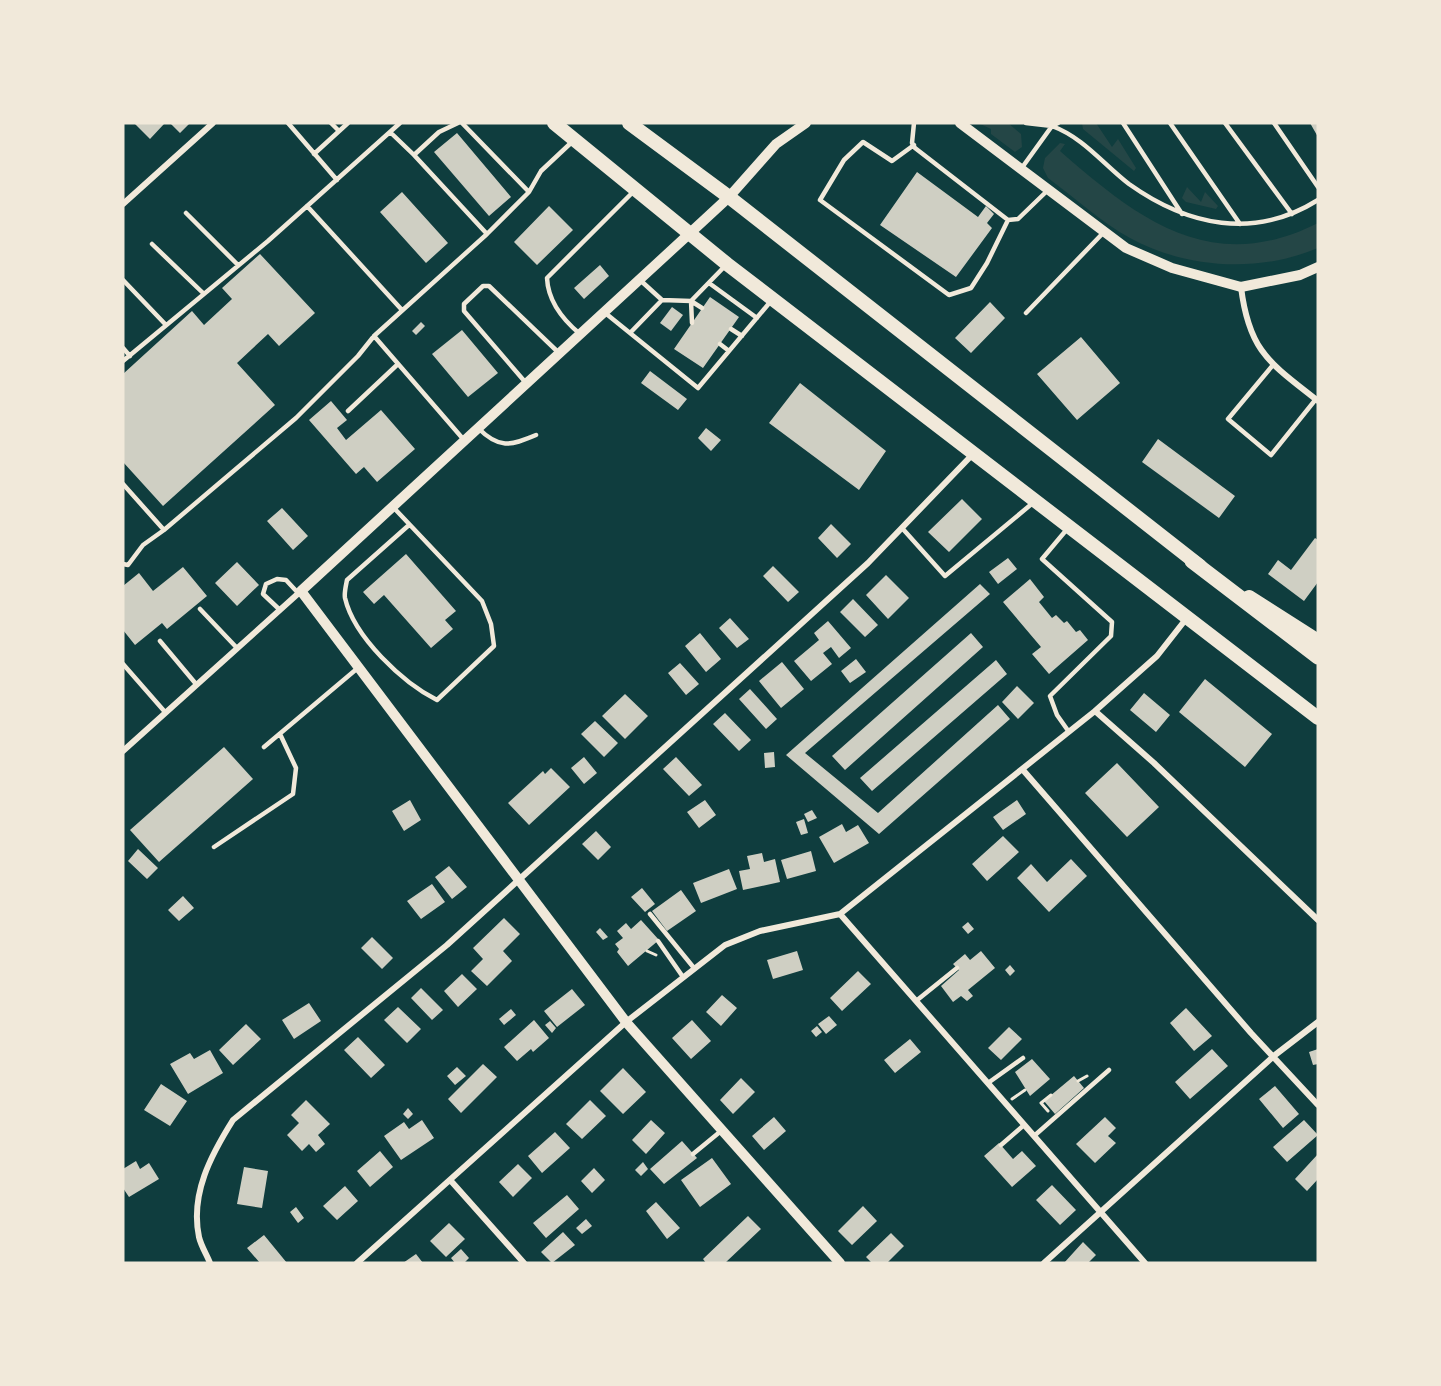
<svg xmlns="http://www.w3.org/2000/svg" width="1441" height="1386" viewBox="0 0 1441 1386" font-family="'Golos Text',sans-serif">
	<rect width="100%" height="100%" fill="#0f3d3e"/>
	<path fill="#244646" d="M978,123H1008L1021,134L1022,147L1015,152L991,134V129Z
		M1082,123H1096L1112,147L1118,139L1136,168L1134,171L1083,129Z
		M1060,143L1065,144L1060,151C1138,219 1211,277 1318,223V248C1259,273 1187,269 1130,238C1101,222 1075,198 1048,178L1043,168L1045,158Z
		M1187,187L1201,202L1205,192L1218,206L1216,209L1186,202L1182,198Z"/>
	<path fill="#cfcfc3" d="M134,123H163L164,124L150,139Z
		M170,123H190L180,133Z
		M1310,123H1318V137Z
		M457,133L511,197L489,216L434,152Z
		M917,172L978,217L986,206L994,214L987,223L992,228L956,277L880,225Z
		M402,192L448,243L426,263L380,212Z
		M549,206L573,230L537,265L514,242Z
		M260,254L315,313L279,346L268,334L237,363L275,405L163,506L123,462V374L192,311L204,325L232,299L222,288Z
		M600,265L609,276L584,299L574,288Z
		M710,297L739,317L703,368L674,349Z
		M990,302L1005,318L971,353L955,338Z
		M672,307L683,315L671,331L660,323Z
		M421,322L425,326L416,335L412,331Z
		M462,330L498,373L468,397L432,354Z
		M1081,337L1120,383L1077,420L1037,374Z
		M650,371L687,399L678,410L641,383Z
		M800,383L886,451L859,490L769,423Z
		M331,401L347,420L337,428L346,440L381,410L415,449L377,482L364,467L356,474L309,420Z
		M706,428L721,440L711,451L698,438Z
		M1158,439L1235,496L1219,518L1142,462Z
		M962,499L982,519L949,552L928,532Z
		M282,508L308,536L293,550L267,521Z
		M831,524L851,544L837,558L818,538Z
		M1315,538L1318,540V582L1304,601L1268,574L1278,560L1291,570Z
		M406,554L456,611L445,620L453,629L431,648L384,595L374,604L363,592Z
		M1008,558L1017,569L998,584L989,572Z
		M237,562L259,585L237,606L215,583Z
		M773,566L799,592L788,602L763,576Z
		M183,567L207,596L167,629L162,623L135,645L123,630V586L139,573L153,591Z
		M886,575L909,598L888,619L866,595Z
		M1030,579L1044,597L1039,602L1052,618L1056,615L1064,623L1067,621L1076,632L1080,630L1088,640L1049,674L1032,654L1041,647L1003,602Z
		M980,584L990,594L805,753L878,813L998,705L1010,719L879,834L786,755Z
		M853,599L878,625L865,637L840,612Z
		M730,618L749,639L737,648L719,628Z
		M828,621L851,648L839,658L831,647L823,653L832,664L811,681L794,661L819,640L814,633Z
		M700,633L721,659L706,672L685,646Z
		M971,633L983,647L845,770L832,756Z
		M856,659L866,672L850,683L841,671Z
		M996,660L1007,674L872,791L860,778Z
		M782,662L804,689L781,708L759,681Z
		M680,663L699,684L686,695L668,673Z
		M1205,679L1272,734L1245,767L1179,712Z
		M1017,686L1034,703L1018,719L1002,702Z
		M750,689L777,719L766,729L739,699Z
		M1144,693L1170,715L1156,732L1130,710Z
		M625,694L648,716L625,739L602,716Z
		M725,713L751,740L739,751L713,724Z
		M595,721L618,743L604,757L581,734Z
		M224,747L253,779L159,862L130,830Z
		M774,752L775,767L765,768L764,753Z
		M584,757L597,773L584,784L571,768Z
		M676,757L702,785L689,796L663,769Z
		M1117,763L1159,807L1127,837L1085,793Z
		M551,768L570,787L529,825L508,803L543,771L545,774Z
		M410,800L421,820L404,831L392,811Z
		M705,800L716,815L699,828L687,812Z
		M1017,800L1026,814L1003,830L993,817Z
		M812,810L817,818L808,822L804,814Z
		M804,819L808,833L801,835L796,822Z
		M842,824L846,832L858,825L869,843L834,863L819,837Z
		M596,831L611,847L598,860L582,844Z
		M1003,836L1019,852L987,881L972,864Z
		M138,849L158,868L147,879L128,861Z
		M811,851L816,871L787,879L781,860Z
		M762,853L764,862L775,859L780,882L743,890L739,871L750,869L747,856Z
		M1071,859L1087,876L1049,912L1017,878L1031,864L1047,882Z
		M449,866L467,887L452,899L435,877Z
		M729,869L737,889L701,903L693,883Z
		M432,884L445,902L421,919L407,901Z
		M642,888L655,904L645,912L631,897Z
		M681,890L696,911L667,931L652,911Z
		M183,896L194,908L179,921L168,910Z
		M504,918L520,934L503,951L512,961L487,986L471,971L483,959L473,948Z
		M641,920L659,940L628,966L617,952L619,949L615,944L623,938L617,931L626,923L631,929Z
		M968,922L974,929L968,934L962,927Z
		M600,928L608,937L603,940L596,932Z
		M372,937L393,958L382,969L361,948Z
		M797,951L803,970L773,979L767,960Z
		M981,951L995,968L968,990L973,996L967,1001L961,996L953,1002L941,986L959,970L953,964L965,954L970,960Z
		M1010,965L1015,971L1010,976L1005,970Z
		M858,971L871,984L842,1011L830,998Z
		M462,974L477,989L458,1007L444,991Z
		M421,988L443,1010L432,1020L411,998Z
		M572,989L585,1005L557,1027L544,1011Z
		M722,995L737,1008L721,1026L706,1012Z
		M309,1003L321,1021L294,1039L282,1020Z
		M398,1007L421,1029L407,1043L384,1020Z
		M1186,1008L1212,1036L1194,1051L1170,1023Z
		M511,1009L516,1015L504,1025L499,1019Z
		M829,1016L837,1025L826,1034L818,1024Z
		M534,1020L549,1038L533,1052L531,1049L517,1061L504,1047Z
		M692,1020L711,1041L691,1059L672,1038Z
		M550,1021L556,1028L552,1033L545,1025Z
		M246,1024L261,1039L233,1065L219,1050Z
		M817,1026L822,1032L816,1037L811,1031Z
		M1009,1027L1022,1039L1001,1060L988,1048Z
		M358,1037L385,1065L371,1078L344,1050Z
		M910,1039L921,1052L895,1073L884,1060Z
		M1212,1049L1228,1066L1190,1099L1175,1082Z
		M1318,1049V1064L1313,1065L1309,1052Z
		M210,1050L223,1073L188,1094L170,1064L190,1053L194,1059Z
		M1032,1059L1050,1079L1030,1096L1015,1072Z
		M483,1064L497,1077L461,1113L448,1099Z
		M457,1067L466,1076L455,1085L447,1076Z
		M623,1068L646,1092L623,1114L600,1091Z
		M1074,1076L1084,1088L1055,1114L1044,1101Z
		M741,1078L755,1092L733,1114L720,1100Z
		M161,1084L187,1101L170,1126L144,1110Z
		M1275,1086L1299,1114L1283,1128L1259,1099Z
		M306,1100L330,1124L318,1135L325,1144L316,1152L309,1144L302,1151L287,1135L299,1123L291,1115Z
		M590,1100L606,1116L582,1139L566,1124Z
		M408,1108L413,1114L408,1119L403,1114Z
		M774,1117L786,1131L764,1150L752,1136Z
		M1105,1117L1116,1128L1108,1136L1116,1143L1095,1163L1076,1144Z
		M422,1120L434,1138L401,1160L384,1136L404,1122L409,1129Z
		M651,1120L665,1133L646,1154L632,1140Z
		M1304,1120L1318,1135L1287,1162L1273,1147Z
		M555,1132L570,1148L542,1173L528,1156Z
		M682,1141L697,1158L664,1184L650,1169Z
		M999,1143L1013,1159L1022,1151L1036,1166L1012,1187L984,1156Z
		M380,1151L393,1167L370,1187L357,1171Z
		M1318,1154V1179L1307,1191L1295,1179Z
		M712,1158L731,1184L700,1207L681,1180Z
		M136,1161L140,1169L149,1163L159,1179L129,1197L123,1188V1169Z
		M643,1162L648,1169L641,1176L635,1170Z
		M518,1164L532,1178L513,1197L499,1182Z
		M244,1167L268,1171L262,1208L237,1204Z
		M594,1168L605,1180L592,1193L581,1181Z
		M1052,1185L1076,1210L1060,1225L1036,1200Z
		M345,1186L358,1201L337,1220L323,1206Z
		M567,1195L579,1209L546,1238L533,1223Z
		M656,1202L680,1228L667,1239L646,1211Z
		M863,1206L877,1221L852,1245L838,1231Z
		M296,1207L304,1218L298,1223L290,1212Z
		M748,1216L761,1229L725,1263H706L703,1259Z
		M586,1219L592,1226L582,1234L576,1228Z
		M449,1223L465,1239L446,1257L430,1241Z
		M563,1232L575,1245L552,1263L541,1252Z
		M891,1233L904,1246L887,1263H872L866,1257Z
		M264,1235L287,1263H260L247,1248Z
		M1083,1242L1096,1255L1088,1263H1064Z
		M461,1249L469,1258L464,1263H455L451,1258Z
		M416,1254L423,1263H403Z"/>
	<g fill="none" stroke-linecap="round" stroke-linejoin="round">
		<path stroke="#f1e9da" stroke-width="3" d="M647,951L656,955
			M1078,1081L1087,1076
			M1012,1099L1025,1090
			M1048,1111L1041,1103L1051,1095"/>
		<path stroke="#f1e9da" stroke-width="4.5" d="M288,123L337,180
			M331,123L339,131
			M458,123L439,132L414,155L487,234L529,192L541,171L573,141
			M462,123L529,192
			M914,123L912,143L915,148L1008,220L1018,219L1048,190
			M1026,123L1052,126L1058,123
			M1123,123L1182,214
			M1170,123L1240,224
			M1225,123L1292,214
			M1274,123L1318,187
			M390,132L414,155
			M914,145L892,161L863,142L844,160L820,200L949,295L971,288L987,263L1008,220
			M314,154L348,123
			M1021,169L1052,126C1084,138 1103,164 1129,184C1188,226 1254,240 1318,200
			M307,206L402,310
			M186,213L238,265
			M152,244L203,293
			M123,280L166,325
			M640,280L662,300L691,301L725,266
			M709,283L757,318
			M691,301L692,323
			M691,301L702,308
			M604,312L698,388L771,301
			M1026,313L1104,232
			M731,329L742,336
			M630,333L662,300
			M580,334C562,319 548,301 547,278L635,190
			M374,336L464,440
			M720,344L729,351
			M123,348L130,356
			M123,361L268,241L400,123
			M1273,365L1228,419L1271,455L1316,399
			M526,383L464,311V304L483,286H489L559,353
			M348,411L398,364
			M478,428C499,449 510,446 536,435
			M123,484L164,530L296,418L358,356L374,336L487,234
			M393,507L482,601L491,624L494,646L437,700C403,683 354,637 345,598C344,593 346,585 347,580L409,525
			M902,528L945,576L1034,502
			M1068,528L1042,559L1112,622L1111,636L1050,696L1057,715L1069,732
			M123,564L128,565L143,545L164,530
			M200,609L237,648
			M280,610L263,594L266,584L277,579L286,580L299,594
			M160,641L196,684
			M123,664L165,712
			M264,747L359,667
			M214,847L293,794L296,768L280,734
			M650,914L694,968
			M658,941L683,977
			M916,1001L957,968
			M988,1083L1023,1058
			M1034,1136L1109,1070
			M1001,1145L1024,1125
			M693,1154L721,1131"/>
		<path stroke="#f1e9da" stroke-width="6" d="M123,204L213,123
			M1241,287C1249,352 1270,363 1318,401
			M1095,711L1154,763L1318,920
			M123,751L301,591
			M1023,770L1251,1033L1318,1105
			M840,914L1145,1263
			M451,1181L524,1263
			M210,1263C207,1255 201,1246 199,1237C190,1194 211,1155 233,1120L447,945L868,563L973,454
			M357,1263L626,1022L725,945L760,931L840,914L1095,711L1157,656L1186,619
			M1044,1263L1275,1055L1318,1022"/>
		<path stroke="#f1e9da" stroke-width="10" d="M806,123L776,144L729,197L689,234L301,591L626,1022L840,1263
			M960,123L1126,248L1172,268L1241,287L1300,275L1318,267"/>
		<path stroke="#f1e9da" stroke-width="14" d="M554,123L727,264L1318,718
			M629,123L729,197L1200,566
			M1249,597L1318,641"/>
		<path stroke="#f1e9da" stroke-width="15" d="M1192,561L1318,657"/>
	</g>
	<rect width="1441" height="1386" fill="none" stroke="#f1e9da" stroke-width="249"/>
</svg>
